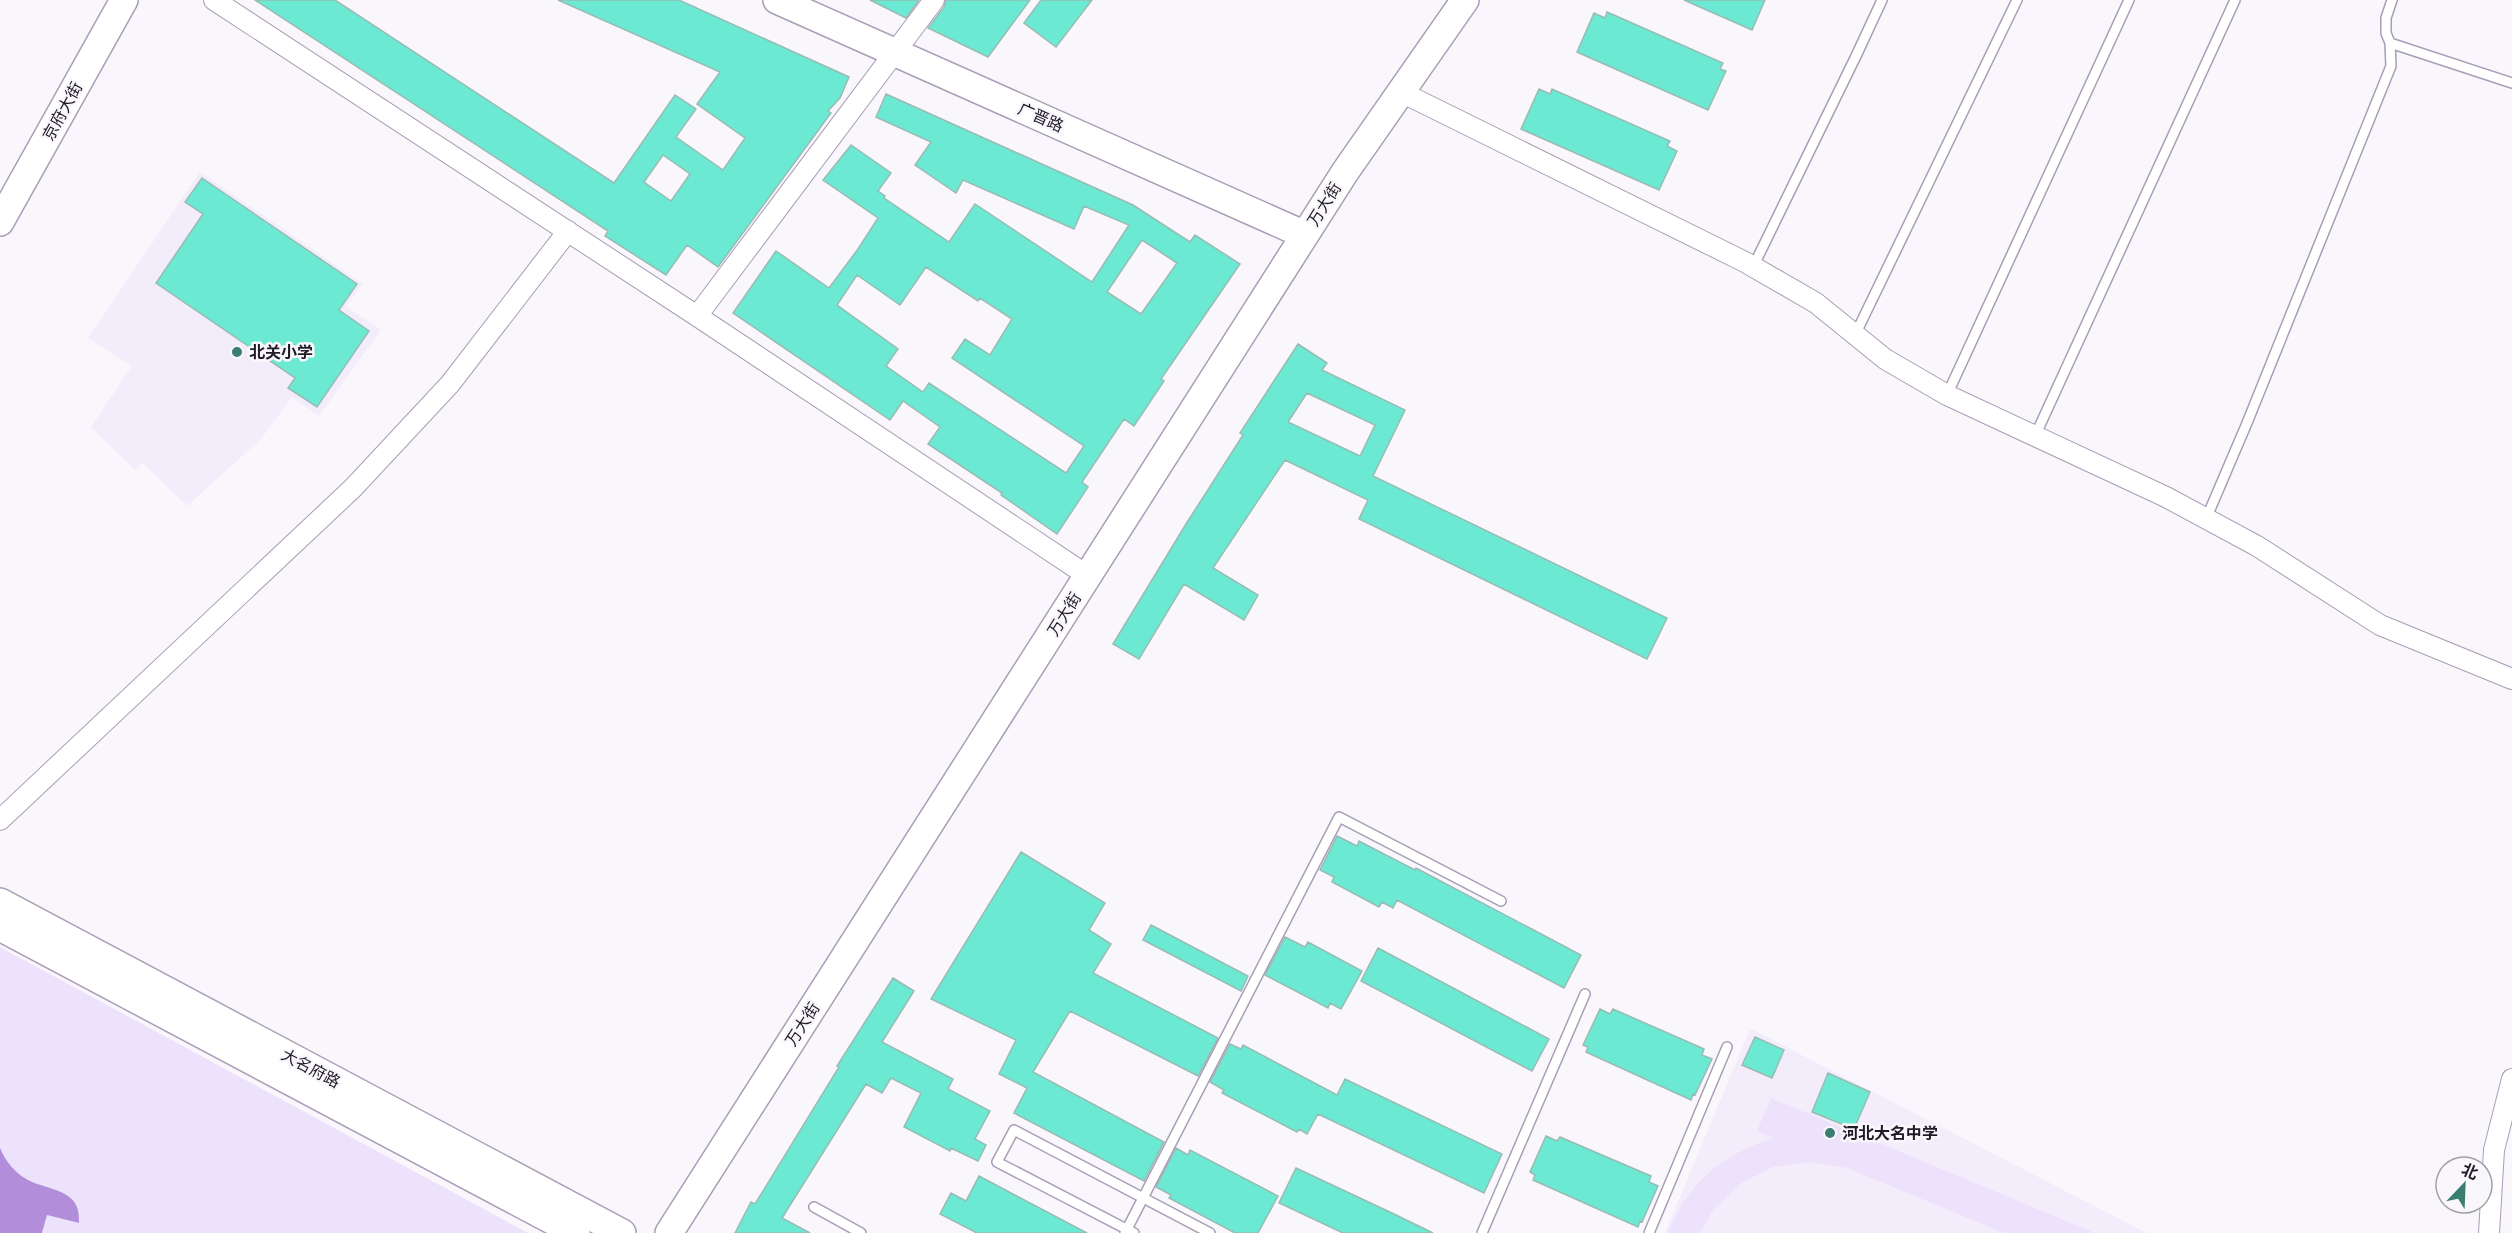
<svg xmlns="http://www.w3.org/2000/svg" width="2512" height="1233" viewBox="0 0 2512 1233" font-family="Ubuntu,'Noto Sans SC',sans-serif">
	<rect width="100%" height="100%" fill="#f9f6fc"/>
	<path fill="#f3edfb" d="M200,172L363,284L346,306L381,330L319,416L292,397L261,439L187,506L143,463L135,470L91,427L132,366L88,338Z
		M1750,1029L1757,1032L2147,1233H1665Z"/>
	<path fill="#ede2fb" d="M0,947L528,1233H42L47,1215L79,1223C83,1187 44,1192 23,1177C12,1169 5,1160 0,1148Z
		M1771,1098L2095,1233H2004L1847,1168L1810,1162L1773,1167L1740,1184L1713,1210L1700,1233H1668C1688,1182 1722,1155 1773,1138L1757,1131Z"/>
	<path fill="#b28dda" d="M0,1148C5,1160 12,1169 23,1177C45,1192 82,1186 79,1223L47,1215L42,1233H0Z"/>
	<path fill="#6be9d3" stroke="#99bbb3" stroke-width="1.5" fill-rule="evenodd" d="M255,0H335L614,183L675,95L696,109L676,137L723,170L745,138L697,104L720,72L558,0H679L849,77L840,98L828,111L831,113L718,267L687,245L666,275L605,236L608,231ZM663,155L690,174L671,201L644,182Z
		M870,0H919L906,18Z
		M946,0H1030L988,57L928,28L944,7Z
		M1041,0H1092L1056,47L1024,23Z
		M1684,0H1765L1752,30Z
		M1607,12L1723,63L1720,69L1726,71L1708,110L1577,52L1594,13L1605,18Z
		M1539,89L1550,94L1552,89L1670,141L1667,146L1677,151L1659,190L1521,129Z
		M886,94L1133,205L1190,242L1195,235L1240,264L1161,379L1164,381L1134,426L1124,419L1082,482L1088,487L1057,534L1001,495L1002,493L928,444L940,427L903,401L890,420L733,313L776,251L829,288L858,249L878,218L823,180L851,145L891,173L878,191L885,196L884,198L949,242L975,204L1092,282L1129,225L1084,206L1074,229L963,180L956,193L915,165L931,142L876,117ZM1142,240L1177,263L1141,314L1107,292ZM926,267L978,301L980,298L1012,319L990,355L965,339L952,358L1084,446L1066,473L929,383L923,392L886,366L898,349L837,305L857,275L900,305Z
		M202,178L357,284L339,310L369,331L317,407L288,388L295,378L156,283L203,214L185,202Z
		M1298,344L1327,363L1322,370L1405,410L1373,476L1667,618L1647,659L1359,519L1368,500L1285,460L1213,568L1258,595L1244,620L1184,584L1139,659L1113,644L1186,524L1243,435L1240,433ZM1307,393L1375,425L1360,456L1288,422Z
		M1337,836L1357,846L1359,841L1415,870L1416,868L1581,955L1564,988L1397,900L1393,908L1382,902L1379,907L1332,882L1334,877L1320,870Z
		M1021,852L1105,903L1089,930L1111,944L1093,973L1218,1038L1198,1076L1070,1011L1033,1072L1164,1142L1144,1181L1014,1113L1027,1088L999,1074L1016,1040L931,999Z
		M1151,925L1248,976L1241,991L1143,940Z
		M1285,937L1305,947L1308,942L1362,971L1341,1009L1330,1003L1328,1008L1265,975Z
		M1378,948L1549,1039L1532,1071L1361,981Z
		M893,978L914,991L882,1042L953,1079L948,1089L990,1111L975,1139L986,1145L978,1161L951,1148L950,1151L904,1127L921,1093L891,1078L882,1093L866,1084L782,1218L810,1233H735L751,1202L755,1204L839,1067L837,1066Z
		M1600,1009L1610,1014L1613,1009L1704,1049L1702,1055L1712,1059L1695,1095L1693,1094L1691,1100L1586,1052L1588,1047L1583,1045Z
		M1755,1037L1784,1050L1772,1078L1742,1065Z
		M1230,1044L1241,1049L1243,1045L1337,1095L1345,1079L1502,1154L1484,1193L1318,1114L1307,1134L1299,1129L1297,1132L1222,1093L1224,1090L1210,1082Z
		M1828,1073L1870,1092L1854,1129L1812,1112Z
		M1546,1136L1557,1141L1560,1137L1651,1176L1649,1182L1658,1186L1642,1222L1640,1221L1638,1227L1533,1180L1535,1175L1530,1172Z
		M1176,1148L1188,1155L1190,1150L1278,1196L1258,1233H1235L1169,1198L1171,1195L1156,1187Z
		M1296,1168L1394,1214L1433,1233H1343L1279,1203Z
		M979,1176L1087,1233H977L940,1214L951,1193L966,1201Z"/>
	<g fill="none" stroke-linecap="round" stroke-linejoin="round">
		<defs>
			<path id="lane" d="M2390,43L2512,83
				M1753,267L1857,54L1882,0
				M1855,335L2017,0
				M1947,395L2129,0
				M2035,436L2235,0
				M2206,519L2247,423L2391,66L2390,43L2386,33V18L2392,0
				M814,1207L861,1233
				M1125,1233L1339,817L1501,901
				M1134,1233L997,1162L1014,1130L1210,1233
				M1482,1233L1585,994
				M1649,1233L1727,1047"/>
			<path id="street" d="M214,0L697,316L1088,576
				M1401,92L1745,262L1816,303L1885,359L1947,395L2166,497L2257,546L2380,625L2512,679
				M697,316L934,0
				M0,820L353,488L450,384L568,231
				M2489,1233L2494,1150L2512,1079"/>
			<path id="secondary" d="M777,0L1305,235
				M0,222L124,0
				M0,902L622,1233
				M0,927L576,1233
				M669,1233L1345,172L1465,0"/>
		</defs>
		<use href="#lane" stroke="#a99eb6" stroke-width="12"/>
		<use href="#street" stroke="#a99eb6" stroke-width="22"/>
		<use href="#secondary" stroke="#a99eb6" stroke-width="30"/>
		<use href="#lane" stroke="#fff" stroke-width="9"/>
		<use href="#street" stroke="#fff" stroke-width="20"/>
		<use href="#secondary" stroke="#fff" stroke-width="27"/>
	</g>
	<g fill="#3a7e72" stroke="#f9f6fc" stroke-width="2">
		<circle cx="237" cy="352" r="6"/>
		<circle cx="1830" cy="1133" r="6"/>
	</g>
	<g text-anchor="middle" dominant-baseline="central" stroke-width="5" stroke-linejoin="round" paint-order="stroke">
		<g font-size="16" fill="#201c26" stroke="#f9f6fc">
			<text transform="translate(62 111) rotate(-61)">京府大街</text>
			<text transform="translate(1041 117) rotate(24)">广晋路</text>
			<text transform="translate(1324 204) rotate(-58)">万大街</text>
			<text transform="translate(1064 614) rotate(-58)">万大街</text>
			<text transform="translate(802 1024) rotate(-57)">万大街</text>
			<text transform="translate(311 1068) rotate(28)">大名府路</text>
		</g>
		<g font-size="16" font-weight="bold" fill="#201c26" stroke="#f9f6fc" text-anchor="start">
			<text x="249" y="352">北关小学</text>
			<text x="1842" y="1133">河北大名中学</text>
		</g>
	</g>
	<g transform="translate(2464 1185) rotate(23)"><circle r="28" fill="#f9f6fc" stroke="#a29fa6" stroke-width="1.5"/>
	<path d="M0-4.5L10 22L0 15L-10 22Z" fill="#3a7e72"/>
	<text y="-9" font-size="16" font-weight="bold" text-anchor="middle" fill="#201c26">北</text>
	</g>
</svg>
